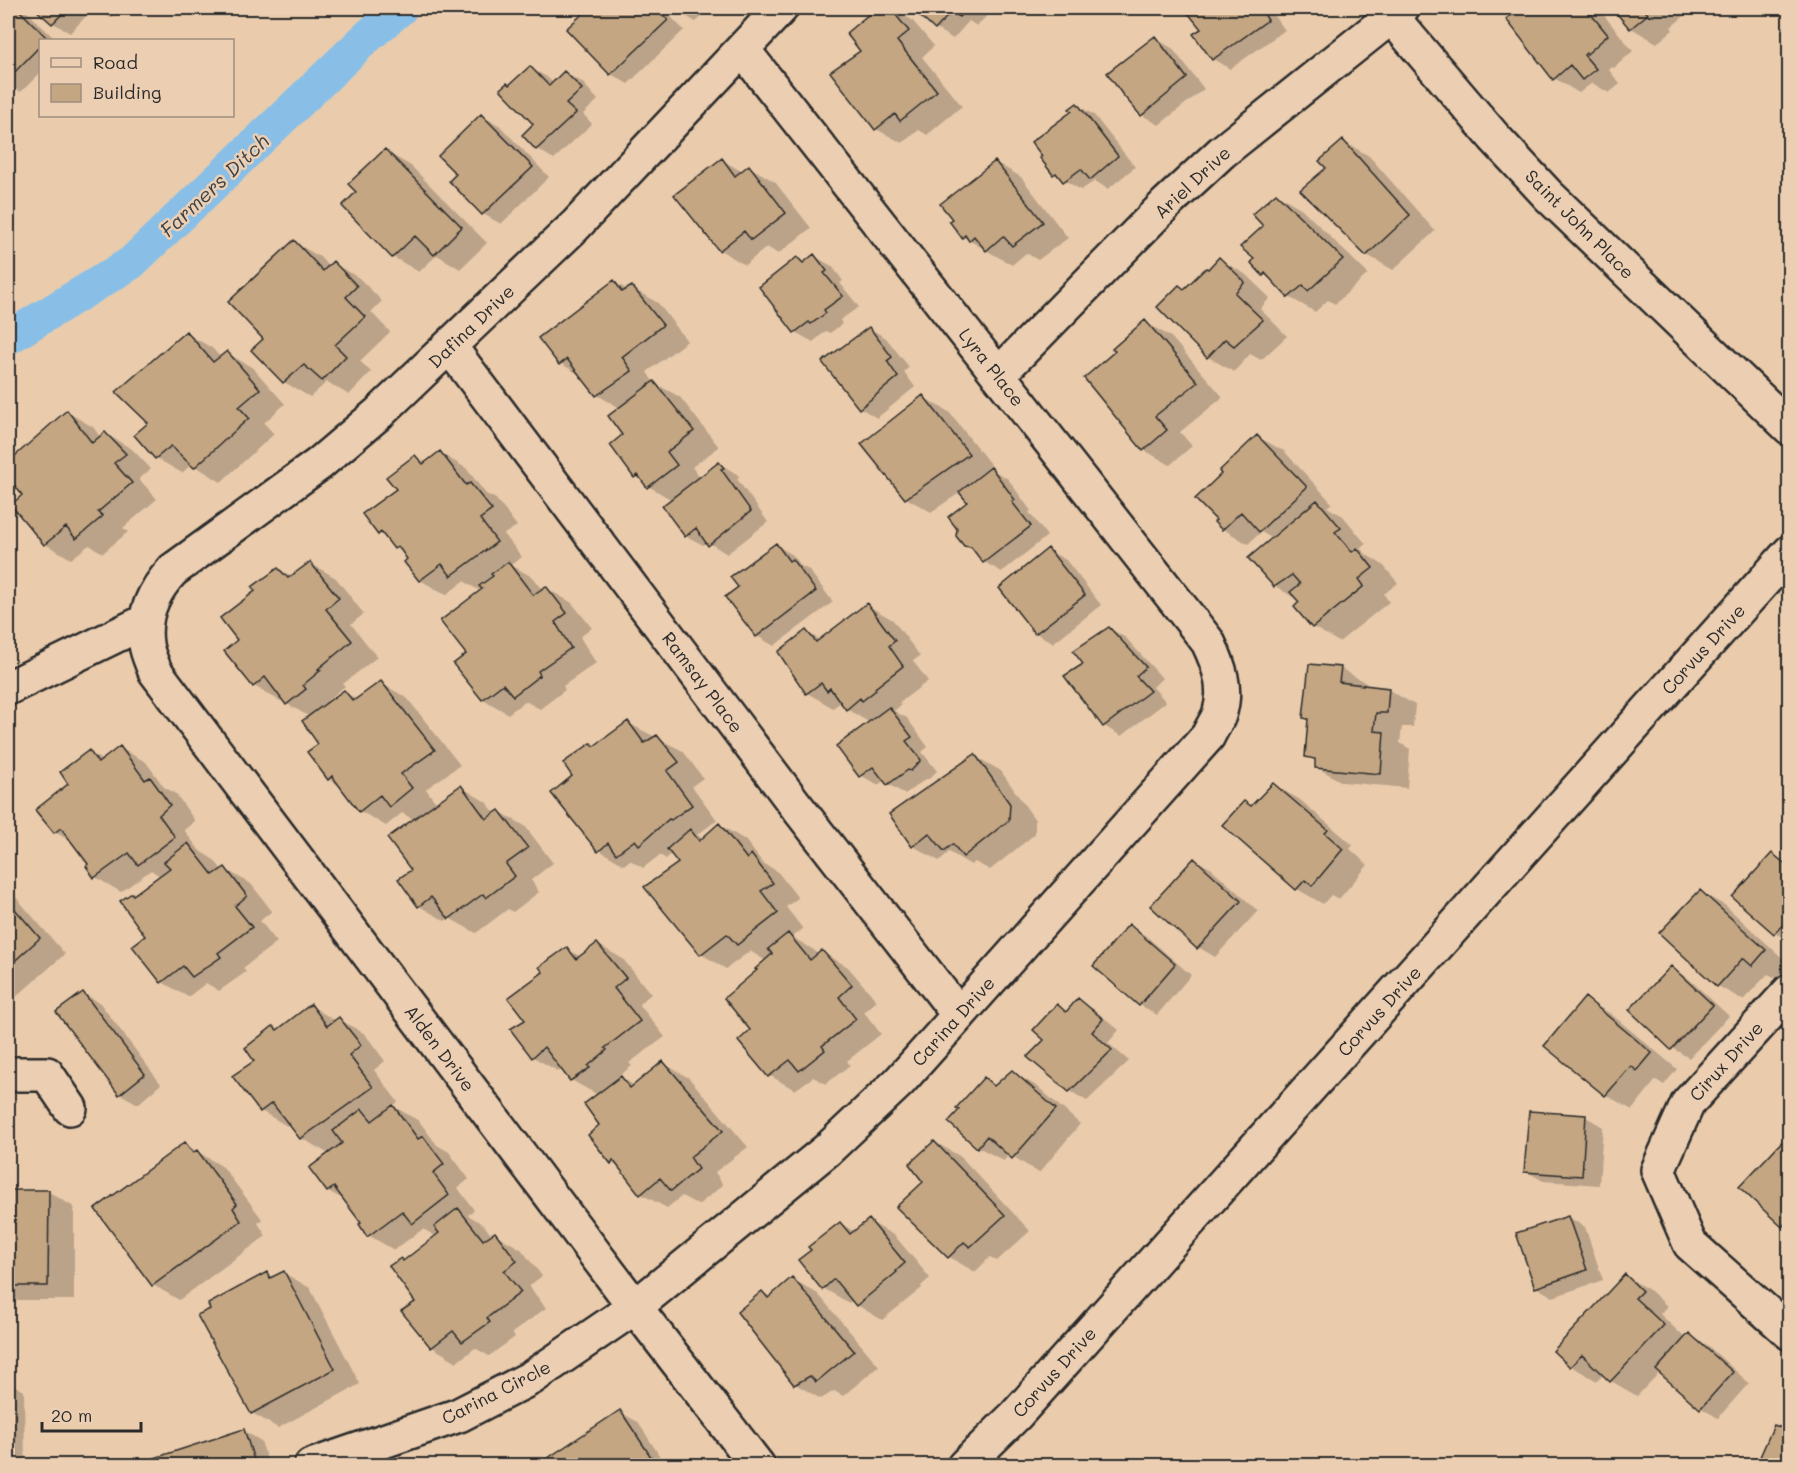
<svg xmlns="http://www.w3.org/2000/svg" width="1797" height="1473" viewBox="0 0 1797 1473" font-family="Mali,sans-serif">
	<rect width="100%" height="100%" fill="#eaccac"/>
	<filter id="ink" filterUnits="userSpaceOnUse"><feTurbulence type="fractalNoise" baseFrequency=".0167" numOctaves="2"/><feDisplacementMap in="SourceGraphic" scale="12" xChannelSelector="R" yChannelSelector="G"/><feConvolveMatrix kernelMatrix="1 2 1 2 8 2 1 2 1" color-interpolation-filters="sRGB"/></filter>
	<g filter="url(#ink)">
		<path fill="#0003" d="M8,8H23L56,40H40V73L21,92L8,84Z
			M36,8H121L111,18L94,8L70,33L53,23Z
			M591,8H662L684,30L628,84L611,74L568,29Z
			M672,8H715L710,13L707,11L696,22Z
			M883,8H890L912,20L934,46L922,57L962,106L927,135L919,130L902,143L876,129L862,51L876,13Z
			M913,8H994L977,26L969,21L953,39L936,29Z
			M1186,8H1268L1285,30L1230,69L1213,59L1203,29Z
			M1524,8H1598L1633,51L1614,68L1612,67L1609,70L1620,84L1609,93L1592,83L1579,93L1554,78L1508,20Z
			M1614,8H1694L1671,27L1673,30L1657,43L1631,28Z
			M1155,38L1172,48L1204,89L1159,125L1142,115L1123,93Z
			M530,68L547,77L553,83L564,73L582,82L598,100L583,114L592,124L554,159L537,149L536,124L510,86Z
			M1077,105L1094,115L1135,167L1108,189L1095,181L1081,190L1054,174Z
			M481,116L499,125L549,177L501,224L483,214L451,181L458,174Z
			M1343,141L1369,156L1435,231L1393,270L1367,255Z
			M385,151L411,166L487,243L460,269L437,255L419,272L393,257L344,206L359,192Z
			M722,160L743,172L750,167L775,182L811,228L778,254L767,247L745,265L720,250Z
			M995,162L1021,177L1068,238L1038,260L1026,253L1012,265L963,237Z
			M1277,194L1302,209L1368,274L1335,304L1328,300L1315,312L1289,297L1274,281L1264,275L1266,226Z
			M294,242L320,257L329,267L333,263L359,278L382,301L371,312L390,332L360,361L371,372L349,395L327,382L310,397L284,382L254,350L265,339Z
			M814,256L832,266L843,281L840,283L859,307L840,320L842,324L830,333L826,331L813,342L795,332L761,287L798,258L805,263Z
			M1219,259L1245,274L1270,298L1260,309L1287,336L1261,360L1250,354L1234,372L1208,357L1185,290L1208,271Z
			M614,282L628,290L632,288L658,303L687,341L647,372L654,383L680,397L719,447L692,467L701,479L720,464L737,474L740,478L737,479L768,522L727,554L708,542L703,545L686,536L672,500L648,486L645,482L635,477L624,435L620,408L597,395L583,377L560,363Z
			M1145,322L1171,337L1223,397L1180,432L1192,446L1170,465L1144,450L1117,352Z
			M869,328L886,338L909,367L904,372L915,387L877,418L860,408Z
			M186,333L212,348L221,358L227,353L253,368L285,404L264,423L274,434L221,482L192,464L182,473L156,458Z
			M923,397L949,412L994,469L993,470L1008,479L1031,511L1029,512L1047,536L1002,572L984,562L976,551L965,545L969,502L961,492L931,512L906,498Z
			M67,412L93,427L101,438L106,434L132,449L151,469L139,479L157,499L123,528L128,532L103,553L89,545L71,559L45,544L24,495L8,474V464Z
			M1258,437L1284,451L1332,503L1327,507L1343,516L1366,544L1360,548L1367,555L1383,565L1398,583L1384,594L1389,602L1339,642L1313,627L1301,602L1275,586L1250,558L1273,539L1261,532L1248,544L1223,529V474Z
			M440,453L466,468L486,494L496,499L517,526L504,534L522,557L511,565L534,578L543,590L546,588L572,603L592,628L580,637L596,663L563,686L565,690L540,709L525,701L508,714L483,699L469,654L484,589L482,587L478,590L464,581L446,595L420,580L404,553L395,548L387,538L379,533L398,489L416,457L427,463Z
			M776,545L793,555L801,566L809,570L833,602L774,646L757,636L740,588Z
			M1048,550L1066,560L1101,605L1053,643L1036,633L1001,588Z
			M310,563L336,578L364,614L351,624L377,657L343,684L345,686L328,700L330,702L344,692L358,700L381,683L407,698L460,765L426,789L437,804L461,787L486,802L496,814L499,811L525,826L553,863L531,880L539,892L513,912L508,909L476,933L449,918L445,921L419,906L413,871L414,820L402,813L386,826L360,811L341,787L329,779L309,753L321,744L310,717L287,704L283,698L280,701L254,686L239,641L257,592L279,569L292,577Z
			M867,605L893,620L920,656L913,661L928,681L899,703L901,705L894,711L907,718L928,747L922,752L937,771L929,779H926L905,794L888,784L885,780L878,785L860,775L870,723L847,709L841,702L833,708L807,693L806,632L821,640Z
			M1109,628L1126,638L1162,678L1153,687L1166,702L1121,736L1104,726L1086,664Z
			M1340,668L1366,683V687L1389,690L1415,705L1413,727H1402L1400,743L1410,749L1407,788L1342,782L1316,767L1317,762L1307,756L1310,720L1305,717Z
			M628,723L683,751L703,778L692,786L717,820L697,835L704,839L720,825L745,840L763,863L777,871L798,898L786,907L803,929L792,937L814,950L818,955L822,952L848,967L877,1001L864,1012L881,1034L847,1061L850,1065L826,1084L813,1077L795,1090L769,1075L752,1030L759,970L766,961L750,951L726,969L701,954L680,863L672,853L666,859L660,855L643,868L630,860L624,865L599,850L574,776L595,747Z
			M120,748L146,762L164,787L176,794L195,821L184,830L200,851L214,860L223,871L225,869L251,884L272,911L260,921L277,942L243,968L246,972L219,991L206,983L188,997L162,982L134,896L161,877L151,870L121,892L95,877L90,865L74,843L55,832L38,810L70,785L89,752L104,761Z
			M975,756L1001,771L1035,820V834L990,870L975,862L971,865L949,852L939,861L913,846Z
			M1273,785L1299,799L1353,845L1350,849L1368,865L1339,899L1331,895L1323,904L1297,889L1252,807Z
			M1790,826V838L1783,832Z
			M1772,855L1789,865L1790,942L1775,933L1734,897Z
			M1195,860L1212,869L1258,911L1215,957L1198,947Z
			M8,888L65,954L8,1004Z
			M1700,892L1726,906L1790,965L1778,979L1768,974L1743,1000L1718,986Z
			M1129,926L1146,936L1191,975L1157,1015L1140,1005L1095,966Z
			M597,944L623,959L651,994L639,1004L665,1037L629,1063L632,1066L619,1076L635,1086L663,1063L689,1078L748,1147L715,1172L723,1185L698,1205L682,1196L667,1208L641,1194L621,1168L612,1163L601,1125L598,1095L571,1080L563,1069L559,1072L533,1057L512,1030L527,1020L545,973L567,949L581,957Z
			M1671,968L1688,978L1729,1016L1689,1058L1672,1048Z
			M83,993L100,1003L161,1084L138,1104L120,1094L58,1012Z
			M1585,999L1611,1014L1677,1069L1664,1085L1656,1080L1632,1110L1606,1095L1546,1046Z
			M1078,1000L1095,1010L1119,1030L1108,1043L1129,1061L1087,1101L1070,1091L1029,1057L1046,1040L1057,1006L1068,1013Z
			M311,1006L336,1021L339,1019L365,1034L385,1061L374,1070L398,1102L393,1106L419,1121L437,1145L449,1152L469,1179L458,1188L474,1210L468,1215L484,1225L492,1236L495,1234L521,1249L542,1276L529,1286L546,1308L512,1333L515,1337L489,1356L475,1348L457,1362L432,1347L401,1260L404,1262L437,1237L423,1229L394,1250L368,1235L364,1224L348,1202L328,1191L311,1168L329,1154L301,1138L290,1123L287,1126L261,1111L256,1061L278,1031Z
			M1012,1072L1038,1087L1080,1124L1039,1173L1009,1154L1004,1161L978,1147L984,1079L996,1086Z
			M1586,1117L1603,1127L1599,1185L1543,1181L1526,1171Z
			M1790,1136V1229L1783,1225Z
			M935,1142L961,1157L1030,1231L997,1261L990,1257L975,1272L949,1257L925,1182Z
			M185,1144L223,1167L262,1219L258,1223L266,1236L179,1300L153,1285L97,1209Z
			M8,1191L49,1192L74,1207V1300H8Z
			M1568,1217L1585,1227L1603,1280L1553,1297L1536,1287Z
			M869,1221L895,1236L930,1278L921,1286L922,1288L882,1320L857,1305L853,1300L849,1303L823,1288L813,1251L840,1223L855,1232Z
			M284,1273L310,1288L360,1384L278,1428L252,1413L267,1274L273,1278Z
			M1625,1276L1651,1291L1667,1306L1660,1314L1686,1339L1690,1335L1707,1345L1749,1383L1718,1418L1701,1408L1660,1372L1637,1396L1611,1381L1604,1374L1597,1381L1571,1366L1555,1351Z
			M793,1279L818,1294L879,1366L843,1396L834,1391L821,1399L795,1384L763,1292L771,1297Z
			M8,1382L24,1391L25,1466H8Z
			M620,1412L638,1422L666,1466H539Z
			M244,1431L261,1441L269,1466H142Z"/>
		<g fill="none" stroke-linecap="round" stroke-linejoin="round">
			<path stroke="#89bfe7" stroke-width="34" d="M8,338L131,263L366,38L401,8"/>
		</g>
		<path fill="#c4a682" stroke="#2b2b2b" stroke-width="1.5" d="M8,8H17L48,39L46,40H40V46L8,79Z
			M34,8H68L52,24Z
			M589,8H656L668,20L610,75L566,29Z
			M881,8H890L909,31L897,41L937,91L900,121L895,114L875,130L830,72L860,51L846,33L874,10L875,12Z
			M911,8H968L959,17L952,11L935,30Z
			M1184,8H1260L1268,20L1212,60L1193,34L1201,29Z
			M1521,8H1586L1608,35L1587,54L1586,53L1584,55L1596,69L1582,80L1570,65L1553,80L1506,19Z
			M1612,8H1651L1646,12L1648,14L1630,29Z
			M1155,36L1187,78L1141,116L1122,94L1107,73Z
			M530,66L549,86L564,71L582,89L566,104L576,113L536,150L522,135L533,124L500,89L507,83L509,85Z
			M1077,103L1118,156L1090,180L1081,169L1063,182L1056,173L1053,175L1040,158L1042,156L1031,142L1072,111L1069,109Z
			M481,114L533,167L482,215L449,181L456,174L438,156Z
			M1343,140L1410,215L1366,256L1300,190L1326,168L1319,161Z
			M385,149L462,227L434,255L415,236L392,258L342,206L356,192L348,184Z
			M722,158L735,176L749,165L786,213L751,240L744,231L719,251L674,195Z
			M995,161L1043,222L1012,246L1003,236L986,251L974,236L969,241L965,235L962,238L949,221L952,219L940,204Z
			M1276,193L1343,259L1308,291L1303,285L1288,298L1265,273L1263,276L1251,263L1254,259L1240,247L1263,226L1252,214Z
			M294,240L323,271L333,261L357,286L346,297L365,317L335,345L346,356L322,381L304,365L283,383L251,350L263,339L228,302Z
			M814,254L827,271L824,273L843,296L824,310L826,313L811,324L809,322L794,333L759,287L797,257L803,263Z
			M1219,257L1245,282L1235,293L1263,320L1234,346L1225,339L1207,358L1157,307L1179,285L1184,289L1206,268L1208,269Z
			M614,280L622,292L632,286L663,325L622,357L632,371L596,396L567,359L559,365L538,338Z
			M1145,320L1198,382L1155,416L1167,430L1143,451L1084,378L1115,351L1112,349Z
			M869,327L892,357L887,361L898,377L859,409L822,362Z
			M186,331L213,362L227,351L260,389L239,407L249,418L194,468L171,446L155,459L134,435L148,423L116,392Z
			M654,381L694,431L667,452L677,465L647,488L638,475L634,478L610,445L622,435L608,416Z
			M923,395L969,454L905,499L861,444Z
			M67,410L92,443L105,432L126,454L114,463L132,483L98,512L103,516L76,539L66,527L44,545L11,505L22,495L8,477V462Z
			M1257,435L1307,487L1259,532L1241,512L1222,530L1214,522L1216,520L1195,499L1221,474L1219,471Z
			M440,451L466,485L470,483L492,510L480,519L497,542L451,576L442,564L419,581L404,562L407,559L398,546L394,549L381,532L378,535L362,514L396,489L386,477L415,455L423,464Z
			M719,462L724,468L721,469L751,511L708,546L696,528L685,537L662,506Z
			M991,467L1015,500L1012,502L1031,526L983,563L971,547L964,546L956,536L957,529L948,517L967,502L959,492Z
			M1317,500L1341,528L1335,532L1352,552L1357,548L1373,568L1359,579L1364,586L1312,628L1294,607L1299,602L1290,592L1300,584L1292,575L1274,587L1248,558Z
			M776,543L789,561L792,559L816,591L756,637L725,597L738,587L730,577Z
			M1048,548L1085,595L1035,634L999,588Z
			M310,562L339,598L326,609L352,641L318,669L321,670L303,685L306,689L286,705L265,677L253,687L224,651L237,640L220,618L255,591L252,587L278,568L288,578Z
			M508,562L533,595L546,586L567,613L555,622L571,648L538,671L540,675L513,696L503,684L482,700L453,664L466,654L440,621L482,589L479,586L493,576L491,574Z
			M867,603L895,641L889,646L903,666L875,688L876,690L862,701L860,698L846,710L830,688L827,691L821,683L806,694L778,652L806,630L816,642Z
			M1109,627L1146,667L1136,676L1150,691L1103,727L1064,676L1083,664L1073,651Z
			M1309,664L1341,667L1339,682L1389,688L1387,713H1376L1374,731L1384,732L1381,774L1315,768V759L1305,757L1308,719L1303,718Z
			M381,681L435,750L401,774L412,788L389,807L380,795L359,812L332,776L328,780L307,752L318,744L302,721L344,690L353,701Z
			M889,707L912,737L906,741L921,760L911,771L908,770L887,785L873,767L859,777L836,746Z
			M628,721L644,743L657,735L679,762L667,771L692,805L671,820L669,819L639,845L635,840L616,854L608,843L598,852L551,793L572,776L563,763L591,743L594,746Z
			M120,746L145,780L150,777L170,805L159,815L175,837L138,865L129,853L94,878L86,866L88,864L61,828L54,833L35,810L68,784L60,772L89,750L98,763Z
			M975,754L1010,804L1009,820L963,857L953,844L944,851L929,833L912,847L889,814Z
			M1273,783L1328,830L1325,833L1343,849L1312,886L1305,880L1296,890L1222,825L1244,801L1251,806Z
			M461,785L486,819L499,810L528,848L506,864L515,876L486,898L483,894L449,919L431,897L418,907L398,879L411,870L387,838Z
			M719,823L747,859L751,854L773,883L761,891L778,913L737,945L727,934L700,955L644,887L678,863L667,849L690,829L699,841Z
			M188,843L213,875L225,867L247,896L235,906L252,927L218,953L221,957L192,977L183,966L161,983L132,946L145,936L120,901L132,893L133,895L170,868L164,862Z
			M1772,853L1790,868V900L1788,902L1790,904V917L1774,934L1732,897Z
			M1194,858L1241,901L1197,949L1150,906Z
			M1700,890L1766,950L1752,966L1743,958L1717,987L1659,933Z
			M8,901L40,938L8,967Z
			M1129,924L1175,964L1139,1006L1093,966Z
			M788,933L810,960L822,950L852,985L839,997L856,1019L822,1046L825,1050L799,1071L790,1060L768,1077L738,1041L750,1030L724,998L757,970L755,969L772,954L768,949Z
			M597,943L626,978L614,988L640,1021L605,1048L607,1050L588,1066L590,1068L570,1081L544,1047L532,1058L510,1029L525,1020L508,998L543,972L539,967L567,947L576,959Z
			M1671,966L1713,1005L1671,1050L1629,1010Z
			M83,992L145,1074L119,1095L56,1012Z
			M1585,997L1652,1053L1637,1071L1631,1066L1605,1096L1544,1046Z
			M1078,998L1103,1019L1092,1032L1112,1050L1069,1092L1027,1057L1044,1040L1033,1030L1057,1004L1066,1012Z
			M311,1004L327,1026L339,1017L361,1045L349,1055L373,1087L300,1139L272,1103L260,1112L232,1076L254,1061L245,1048L273,1026L277,1030Z
			M663,1061L723,1131L690,1157L698,1169L671,1191L660,1178L640,1195L613,1160L611,1164L588,1135L599,1125L584,1104L621,1076L630,1088Z
			M1012,1070L1056,1109L1012,1159L987,1136L977,1148L948,1122L959,1110L956,1108L984,1077L994,1086Z
			M393,1105L418,1139L423,1136L444,1164L433,1173L449,1195L412,1224L402,1211L367,1237L359,1224L361,1223L334,1187L327,1192L309,1168L342,1143L333,1131L362,1109L372,1121Z
			M1529,1111L1586,1115L1582,1176L1524,1172Z
			M1790,1133V1218L1782,1227L1739,1187Z
			M934,1141L1005,1215L970,1247L964,1242L948,1258L896,1207L923,1182L909,1164Z
			M185,1142L193,1153L197,1150L237,1204L233,1208L241,1221L152,1286L95,1209Z
			M8,1190H49L48,1286H8Z
			M458,1208L483,1240L495,1232L517,1261L504,1271L521,1292L487,1318L490,1322L462,1342L453,1331L431,1348L401,1311L415,1302L389,1266L401,1258L403,1261L439,1233L434,1227Z
			M1568,1216L1587,1270L1535,1288L1516,1233Z
			M869,1219L905,1263L896,1271L897,1272L856,1306L834,1279L822,1290L798,1260L811,1250L808,1247L840,1222L850,1234Z
			M284,1271L335,1369L251,1414L197,1315L210,1309L208,1304L267,1272L270,1278Z
			M1625,1274L1642,1291L1635,1298L1664,1325L1610,1382L1582,1355L1570,1367L1553,1351Z
			M792,1277L854,1351L816,1382L810,1376L794,1385L737,1312L762,1291L768,1298Z
			M1689,1333L1733,1372L1700,1409L1656,1370Z
			M620,1410L657,1466H536Z
			M1774,1425L1790,1431V1466H1756Z
			M244,1429L254,1460L239,1466H140L139,1463Z"/>
		<g fill="none" stroke-linecap="round" stroke-linejoin="round">
			<defs>
				<path id="minor" d="M1384,8L1494,137L1548,195L1790,428
					M450,347L794,803L959,1015
					M998,375L1166,204L1222,152L1402,8
					M8,688L146,621
					M1790,991L1688,1103L1658,1170L1690,1244L1790,1333
					M8,1074H47L70,1108
					M311,1466L459,1415L531,1378L635,1307L827,1150L899,1082L1208,736C1211,729 1216,722 1219,715C1228,689 1219,665 1208,642L743,50
					M758,1466L635,1307L155,671C152,663 147,653 146,644C142,616 154,590 173,570L319,464L379,413L575,226L781,8
					M964,1466L1016,1415L1790,552"/>
			</defs>
			<use href="#minor" stroke="#2b2b2b" stroke-width="38"/>
			<use href="#minor" stroke="#eccfb3" stroke-width="33"/>
		</g>
	</g>
	<g text-anchor="middle" dominant-baseline="central" stroke-width="5" stroke-linejoin="round" paint-order="stroke">
		<g font-size="18" fill="#2b2b2b" stroke="#eccfb3">
			<text transform="translate(1192 182) rotate(-43)">Ariel Drive</text>
			<text transform="translate(1580 224) rotate(45)">Saint John Place</text>
			<text transform="translate(471 326) rotate(-44)">Dafina Drive</text>
			<text transform="translate(992 367) rotate(52)">Lyra Place</text>
			<text transform="translate(1703 649) rotate(-48)">Corvus Drive</text>
			<text transform="translate(703 682) rotate(53)">Ramsay Place</text>
			<text transform="translate(1379 1011) rotate(-48)">Corvus Drive</text>
			<text transform="translate(953 1021) rotate(-48)">Carina Drive</text>
			<text transform="translate(440 1048) rotate(53)">Alden Drive</text>
			<text transform="translate(1726 1061) rotate(-48)">Cirux Drive</text>
			<text transform="translate(1054 1372) rotate(-48)">Corvus Drive</text>
			<text transform="translate(496 1392) rotate(-27)">Carina Circle</text>
		</g>
		<g font-size="20" font-style="italic" fill="#394147" stroke="#eccfb3">
			<text transform="translate(214 185) rotate(-43)">Farmers Ditch</text>
		</g>
	</g>
	<rect width="1797" height="1473" fill="none" stroke="#eccfb3" stroke-width="30"/>
	<rect x="15" y="15" width="1767" height="1443" fill="none" stroke="#2b2b2b" stroke-width="2" filter="url(#ink)"/>
	<rect x="39" y="39" width="195" height="78" fill="#eccfb3" stroke="#9f8d7d" stroke-width="1.5"/>
	<rect x="51" y="58" width="30" height="9" fill="#eccfb3" stroke="#9f8d7d" stroke-width="1.5"/>
	<text x="93" y="69" font-size="18" fill="#2b2b2b">Road</text>
	<rect x="51" y="84" width="30" height="18" fill="#c4a682" stroke="#9f8d7d" stroke-width="1.5"/>
	<text x="93" y="99" font-size="18" fill="#2b2b2b">Building</text>
	<path d="M42 1422v9h99v-9" fill="none" stroke="#2b2b2b" stroke-width="3"/>
	<text x="51" y="1422" font-size="18" fill="#2b2b2b" stroke="#eccfb3" stroke-width="4.5" paint-order="stroke">20 m</text>
</svg>
